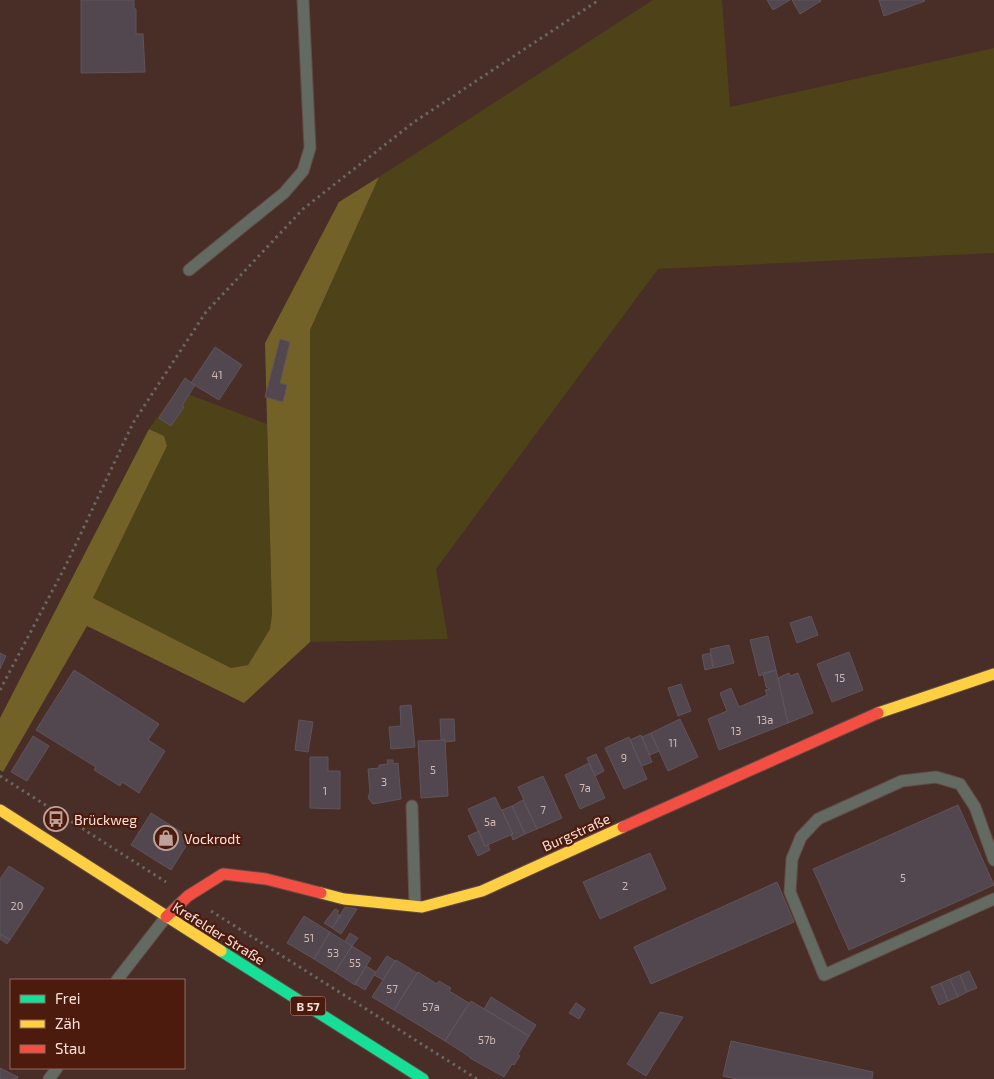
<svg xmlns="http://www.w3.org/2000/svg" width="994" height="1079" viewBox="0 0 994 1079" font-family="'Exo 2',sans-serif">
	<rect width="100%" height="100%" fill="#492d27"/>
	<path fill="#4e4218" d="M653,0H722L730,107L994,48V253L658,269L436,569L448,639L310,642V330L379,177Z
		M177,390L267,424L272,614L270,629L248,665L231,668L93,598L167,446L164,436L149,429Z"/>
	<path fill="#736228" d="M379,177L310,330V642L244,703L87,626L3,772L0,770V718L149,429L164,436L167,446L93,598L231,668L248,665L270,629L272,614L265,343L339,202Z"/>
	<path fill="#52474e" stroke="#5f545b" d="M81,0H134V9H136V34H143L145,72L81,73Z
		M767,0H790L773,10Z
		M792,0H820L821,1L800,14Z
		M879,0H924L925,1L884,16Z
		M280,339L290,342L280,383L287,385L283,402L265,397Z
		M215,347L242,365L219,400L191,383Z
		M185,378L195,385L182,406L184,407L171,426L159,418Z
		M811,616L818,635L797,643L790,623Z
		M768,636L776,670L759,676L750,640Z
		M729,645L734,663L714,668L710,649Z
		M849,652L863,690L832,702L817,664Z
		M0,653L6,656L0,669Z
		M710,653L713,668L705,670L702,655Z
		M74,670L159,724L148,740L165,751L139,793L122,782L120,786L94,770L96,767L36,730Z
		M776,670L788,723L719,750L708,719L727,711L720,693L731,688L739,707L767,695L765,690L770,689L766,687L763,673Z
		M789,673L790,676L798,673L813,713L788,723L778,678Z
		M681,684L691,711L678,716L668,688Z
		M411,705L415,747L391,749L389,727L401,726L400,706Z
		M440,719H454L455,741L445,742V740H441Z
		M680,719L698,757L668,771L651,733Z
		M299,720L313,722L308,752L295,750Z
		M651,733L659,751L650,755L642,737Z
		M641,735L652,762L642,766L630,740Z
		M33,736L49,746L27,781L11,772Z
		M629,737L647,779L624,789L605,748Z
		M445,740L448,796L421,798L418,741Z
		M596,754L604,771L595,776L587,758Z
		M310,757H328V771H340V809L310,808Z
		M387,760H393V764L398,763L401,799L373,804L368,798L370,792L368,769L379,768V765L388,764Z
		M589,763L605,798L580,809L565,775Z
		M543,776L562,818L537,829L518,787Z
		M495,797L513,834L485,846L468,809Z
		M523,800L537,829L525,834L512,806Z
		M958,805L994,885L849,950L813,869Z
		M512,806L525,834L513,840L511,834H513L502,810Z
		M151,813L191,838L171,870L131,845Z
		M479,831L485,846L488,845L490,850L478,856L468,836Z
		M650,853L666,889L600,919L583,882Z
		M9,866L44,888L10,940L0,934V879Z
		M777,882L794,922L651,984L634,947Z
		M345,907L357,909L341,934L332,928Z
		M335,909L339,911L337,914L341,916L332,928L324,923Z
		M304,916L330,932L314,959L287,943Z
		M330,932L352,946L335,972L314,959Z
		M350,933L358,938L352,946L345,941Z
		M0,934L10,940L7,944L0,939Z
		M352,946L371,958L355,985L335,972Z
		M387,956L395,961L383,980L374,975Z
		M396,960L417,973L394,1010L372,997Z
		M366,966L376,972L365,990L355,984Z
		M969,971L977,988L967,992L960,975Z
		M418,972L437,984L439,981L451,988L449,991L469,1003L445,1041L394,1010Z
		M960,975L967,992L958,997L950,979Z
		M950,979L958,997L948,1001L941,983Z
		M941,983L948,1001L939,1005L931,987Z
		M491,997L536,1025L529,1036L484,1009Z
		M471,1001L529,1036L518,1054L520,1056L514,1065L512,1064L504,1077L470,1058V1057L445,1041Z
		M576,1003L585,1009L579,1019L569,1013Z
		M660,1012L683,1017L646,1076L627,1064Z
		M731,1041L873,1072L872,1079H737L723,1076Z
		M0,1068L18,1077L17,1079H0Z"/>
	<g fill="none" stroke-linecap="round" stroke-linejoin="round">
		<defs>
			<path id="lane" d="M189,270L284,193L303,171L310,148L303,0
				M412,806L415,906
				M994,860L975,807L960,784L936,777L902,781L818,819L801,837L792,859L790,892L824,975L994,899
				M117,980L166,917
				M49,1079L57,1068"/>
			<path id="fast" d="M221,951L423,1079"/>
			<path id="slow" d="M878,713L994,674
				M0,810L221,951
				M321,893L344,899L422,907L482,891L623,827"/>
			<path id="jam" d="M623,827L878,713
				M166,917L188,896L223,874L266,879L321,893"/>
		</defs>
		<use href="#lane" stroke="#634b46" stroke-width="13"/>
		<use href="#fast" stroke="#634b46" stroke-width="13"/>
		<use href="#slow" stroke="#634b46" stroke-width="13"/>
		<use href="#jam" stroke="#634b46" stroke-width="13"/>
		<path stroke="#686760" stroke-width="3" stroke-dasharray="2.5 4" stroke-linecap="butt" d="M0,690L66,565L133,423L206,312L303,209L414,122L599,0
			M0,776L166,882
			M211,911L477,1079"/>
		<use href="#lane" stroke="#626a61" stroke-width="11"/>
		<use href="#fast" stroke="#16e098" stroke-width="11"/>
		<use href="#slow" stroke="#ffcf43" stroke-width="11"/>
		<use href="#jam" stroke="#f24e42" stroke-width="11"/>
	</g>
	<defs>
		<symbol id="bus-ring" viewBox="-11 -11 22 22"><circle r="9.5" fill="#4c1b0e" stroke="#bda29b" stroke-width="1.5"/><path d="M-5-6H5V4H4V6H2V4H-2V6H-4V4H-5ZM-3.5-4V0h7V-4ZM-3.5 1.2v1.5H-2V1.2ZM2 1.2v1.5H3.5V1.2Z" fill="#bda29b"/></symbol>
		<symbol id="shop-ring" viewBox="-11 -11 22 22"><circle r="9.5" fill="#4c1b0e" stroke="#bda29b" stroke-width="1.5"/><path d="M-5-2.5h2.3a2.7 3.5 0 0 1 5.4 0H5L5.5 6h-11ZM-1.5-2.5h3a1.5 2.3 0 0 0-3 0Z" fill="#bda29b"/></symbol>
	</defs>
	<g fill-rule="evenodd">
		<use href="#bus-ring" x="42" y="805" width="28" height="28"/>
		<use href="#shop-ring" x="152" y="824" width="28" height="28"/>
	</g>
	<g text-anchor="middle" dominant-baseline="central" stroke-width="4.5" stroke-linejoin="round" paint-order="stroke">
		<g font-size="11" fill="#d1bab6">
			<text x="217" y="374">41</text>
			<text x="840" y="677">15</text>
			<text x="765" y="719">13a</text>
			<text x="736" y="730">13</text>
			<text x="673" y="742">11</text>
			<text x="624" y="757">9</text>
			<text x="433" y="769">5</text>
			<text x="384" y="781">3</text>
			<text x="585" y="787">7a</text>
			<text x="325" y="790">1</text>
			<text x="543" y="809">7</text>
			<text x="490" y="821">5a</text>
			<text x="903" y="877">5</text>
			<text x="625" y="885">2</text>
			<text x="17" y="905">20</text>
			<text x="309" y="937">51</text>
			<text x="333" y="952">53</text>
			<text x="355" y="962">55</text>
			<text x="392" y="988">57</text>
			<text x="431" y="1006">57a</text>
			<text x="487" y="1039">57b</text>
		</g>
		<rect fill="#4c1b0e" stroke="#c6a69c" stroke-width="1" x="290.5" y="996.5" width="35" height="19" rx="4"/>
		<g font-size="12" font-weight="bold" fill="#fbe1d9">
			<text x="308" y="1006">B 57</text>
		</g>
		<g font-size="14" fill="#fbe1d9" stroke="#4c1b0e" text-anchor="start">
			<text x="74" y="819">Brückweg</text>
			<text x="184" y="838">Vockrodt</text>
		</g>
		<g font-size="14" fill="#fbe1d9" stroke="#4c1b0e">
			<text transform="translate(576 832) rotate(-24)">Burgstraße</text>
			<text transform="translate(219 933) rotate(32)">Krefelder Straße</text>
		</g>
	</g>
	<rect x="10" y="979" width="175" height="90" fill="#4c1b0e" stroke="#926a5f"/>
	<rect x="20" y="995" width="25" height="8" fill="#16e098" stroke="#926a5f"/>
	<text x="55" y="1004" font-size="15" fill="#fbe1d9">Frei</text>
	<rect x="20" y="1020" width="25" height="8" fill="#ffcf43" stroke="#926a5f"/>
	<text x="55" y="1029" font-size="15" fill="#fbe1d9">Zäh</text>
	<rect x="20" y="1045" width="25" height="8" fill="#f24e42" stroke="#926a5f"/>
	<text x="55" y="1054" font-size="15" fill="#fbe1d9">Stau</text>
</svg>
